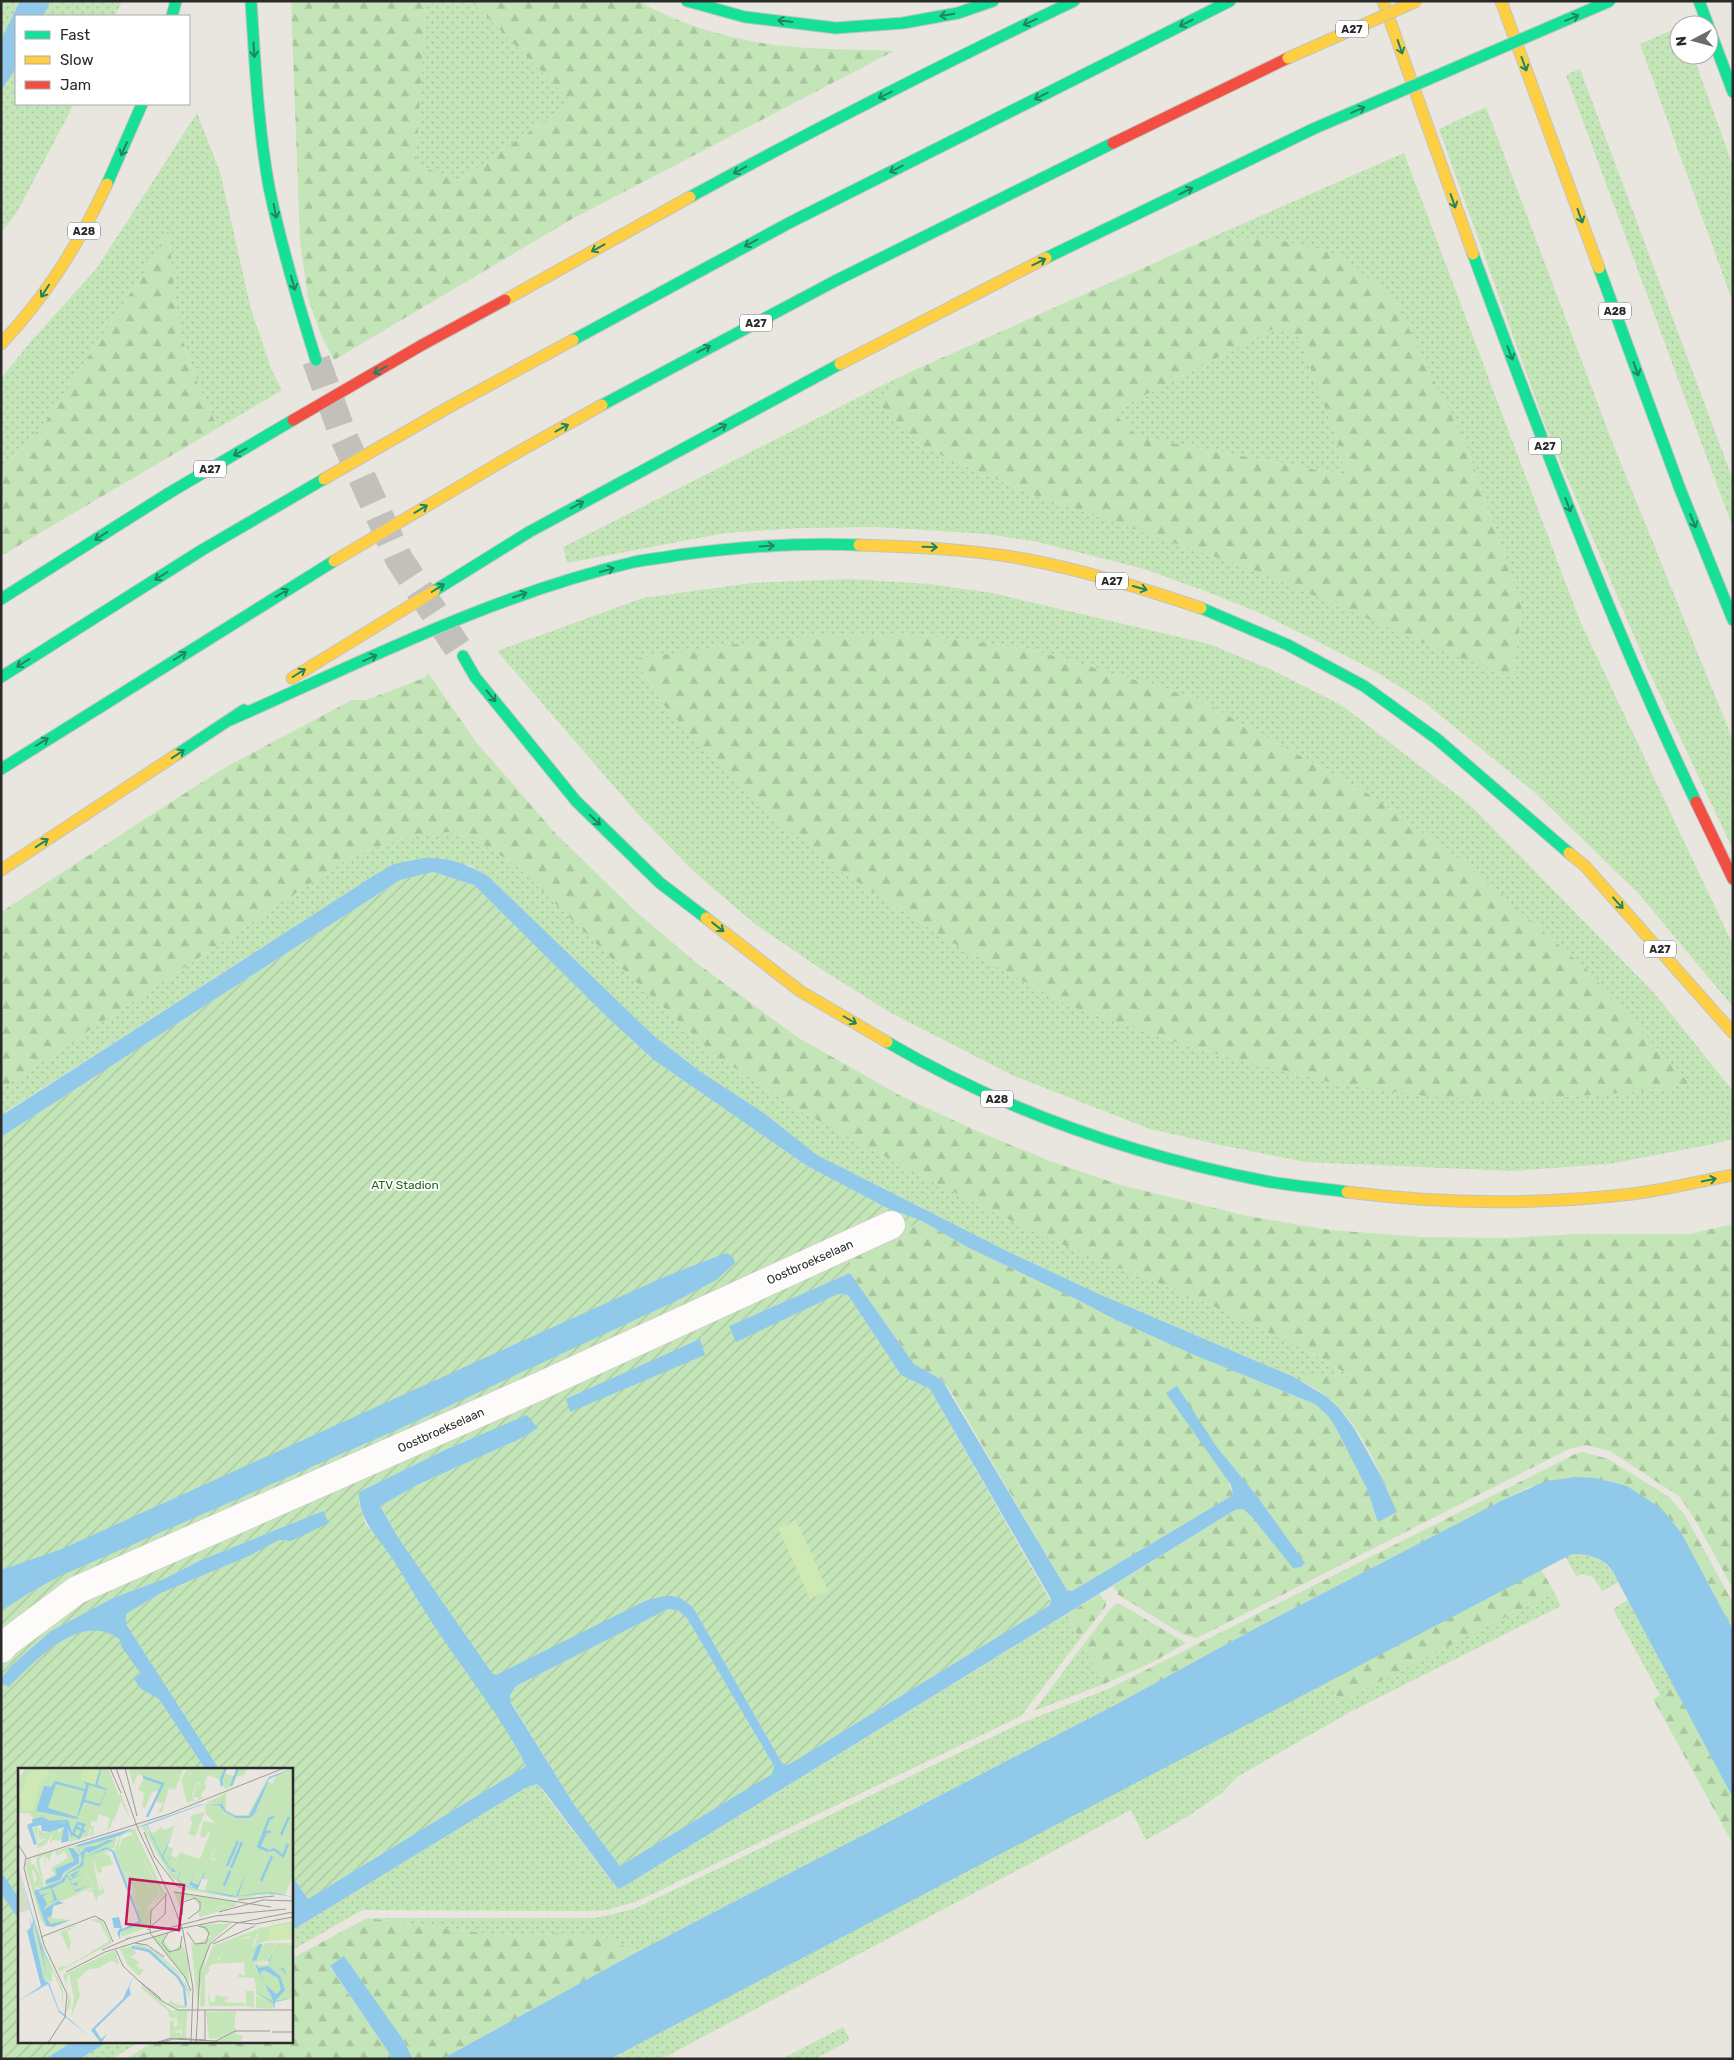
<svg xmlns="http://www.w3.org/2000/svg" width="1734" height="2060" viewBox="0 0 1734 2060" font-family="Rubik,sans-serif">
	<defs>
		<pattern id="grass-dots" width="8" height="8" patternUnits="userSpaceOnUse" patternTransform="scale(1.25)"><rect width="8" height="8" fill="#c4e5b7"/><path d="M2 2h.1M6 6h.1" fill="none" stroke="#a9c59e" stroke-width="1.8" stroke-linecap="round"/></pattern>
		<pattern id="forest-firs" width="22" height="20" patternUnits="userSpaceOnUse" patternTransform="scale(1.25)"><rect width="22" height="20" fill="#c4e5b7"/><path d="M5 1l3.5 6h-7zM16 11l3.5 6h-7z" fill="#a9c59e"/></pattern>
		<pattern id="garden-furrows" width="10" height="10" patternUnits="userSpaceOnUse" patternTransform="scale(1.25)"><rect width="10" height="10" fill="#c4e5b7"/><path d="M-1 1l2-2M0 10L10 0M9 11l2-2" fill="none" stroke="#a9c59e"/></pattern>
	</defs>
	<rect width="100%" height="100%" fill="#e8e6df"/>
	<path fill="url(#grass-dots)" fill-rule="evenodd" d="M1,1H20L1,40Z
		M51,1H122L115,16H43Z
		M426,1H471L572,102L459,181L416,164Z
		M1679,27V55H1693L1733,166V303L1640,44Z
		M16,68V104H74L17,212L1,233V91Z
		M1580,69L1733,480V522L1731,523L1566,75Z
		M1486,107L1613,444L1733,740V850L1648,669L1545,425L1439,129Z
		M197,113L220,172L251,309L272,371L282,390L218,428L199,387L179,330L168,231L152,260L47,420L1,471V378L33,339L97,268Z
		M1404,153L1580,621L1733,945V1007L1639,894L1533,791L1424,702L1373,670L1311,638L1260,613L1205,591L1144,569L1038,542L987,534L877,527L800,528L725,533L567,563L563,547L897,378L880,405L920,446L1028,493L1259,572L1513,677L1522,609L1467,447L1272,238L1208,239Z
		M1273,329L1299,336L1336,438L1346,475L1139,437L1112,412Z
		M849,579L929,584L992,593L1209,644L1272,670L1343,706L1470,805L1655,994L1733,1091V1139L1713,1144L1609,1164L1511,1171L1306,1162L1225,1146L1150,1129L1014,1076L891,1013L821,969L755,924L692,870L637,813L497,651L643,598L752,583ZM906,633L1027,648L1196,698L1367,793L1469,866L1688,1082L1662,1090L1523,1100L1337,1084L1200,1050L1069,1006L948,940L842,872L666,708L634,659L835,635Z
		M451,832L477,841L516,865L616,963L715,1055L797,1109L897,1163L995,1213L1081,1253L1196,1298L1301,1348L1354,1378L1294,1377L1099,1294L1009,1252L817,1155L764,1113L701,1072L654,1036L488,876L469,865L373,876L1,1115V1089L346,860L371,849L419,834Z
		M1572,1554C1598,1554 1605,1561 1619,1582L1602,1591L1593,1577L1582,1574L1576,1576L1565,1556Z
		M1554,1592L1561,1606L1350,1712L1237,1777L1222,1793L1187,1817L1146,1840L1131,1810L661,2059H610L1329,1680L1340,1701Z
		M1628,1600L1675,1688L1660,1695L1613,1609Z
		M1067,1614L1080,1639L1021,1716L638,1901L607,1910L587,1911L362,1910L291,1951V1931L527,1787L537,1784L617,1888L623,1887Z
		M1083,1645L1104,1684L1034,1711Z
		M1108,1689L1115,1705L637,1952L608,1938L556,1933L497,1935L367,1918H595L634,1909L1019,1724Z
		M843,2027L850,2040L815,2059H782Z
		M109,2041H141L112,2059H80Z"/>
	<path fill="url(#forest-firs)" fill-rule="evenodd" d="M291,1H426L416,164L459,181L572,102L471,1H639C678,25 738,41 784,46C820,50 857,49 894,51L572,219L334,360L321,335L308,297L300,242Z
		M168,230L179,330L199,387L218,428L1,556V471L47,420L152,260Z
		M1272,238L1344,256L1396,303L1467,447L1522,609L1513,677L1455,656L1259,572L1028,493L920,446L880,405L897,378L1208,239ZM1273,329L1299,337L1336,438L1345,475L1139,437L1112,412Z
		M906,633L1027,648L1196,698L1367,793L1469,866L1588,971L1689,1083L1662,1090L1523,1100L1435,1097L1337,1084L1200,1050L1069,1006L948,940L842,872L751,800L666,708L634,659L757,641L835,635Z
		M428,673L476,742L556,834L635,911L698,964L797,1037L901,1096L979,1132L1050,1161L1117,1184L1247,1216L1330,1230L1421,1237L1508,1238L1576,1234H1689L1733,1224V1589L1697,1523L1680,1497L1610,1451L1586,1445L1569,1449L1197,1638L1184,1635L1117,1594L1118,1593L1113,1586L1235,1510L1243,1509L1305,1563L1257,1496L1216,1446L1233,1495L1072,1591L1067,1590L951,1392L942,1380L914,1364L850,1273V1255L922,1221L967,1247L1078,1300L1116,1320L1199,1357L1315,1404L1329,1417L1336,1428L1367,1489L1379,1521L1397,1512C1381,1474 1360,1422 1327,1397C1317,1389 1305,1383 1294,1377H1353L1301,1348L1196,1298L1081,1253L995,1213L897,1163L797,1109L715,1055L616,963L516,865L477,841L451,832L419,834L371,849L346,860L1,1089V912L224,768L352,700H366L424,678Z
		M1583,1452L1608,1459L1669,1497L1685,1515L1733,1603V1630L1682,1534L1531,1486L1258,1627L1115,1705L1108,1689L1575,1454Z
		M1541,1569L1554,1592L1340,1702L1329,1680Z
		M1100,1594L1104,1601L1106,1600V1606L1080,1639L1067,1614Z
		M1118,1603L1186,1643L1153,1662L1104,1684L1083,1645L1113,1606Z
		M1675,1688L1733,1798V1844L1653,1699L1668,1690Z
		M367,1918L497,1935L556,1933L608,1938L637,1952L442,2059H413L402,2038L344,1957L330,1967L393,2059H126L155,2041H291V1959Z"/>
	<path fill="url(#garden-furrows)" d="M433,872L474,885L608,1018L654,1060L807,1166L887,1208L922,1221L850,1255V1273L729,1326L736,1341L838,1294L848,1295L901,1375L930,1389L1051,1602L1050,1605L788,1765L782,1763L694,1609L683,1599L506,1671L496,1675L492,1673L399,1539L380,1506L417,1485L524,1437L538,1428L471,1439L445,1450L359,1492V1503L365,1523L386,1548L444,1640L501,1720L526,1766L308,1899L291,1875V1769H219L126,1624V1614L161,1593L249,1556L279,1540L291,1541L323,1511L199,1561L164,1579L113,1598L51,1631L12,1665L1,1678V1137L400,880Z
		M668,1609L679,1611L687,1618L774,1766L772,1775L620,1866L575,1806L510,1700L511,1691L516,1686Z
		M94,1629L109,1632L120,1640L141,1674V1689L159,1699L205,1769H19V1898L1,1871V1683L9,1687C32,1663 60,1634 94,1629Z
		M1,1893L19,1920V2041H74L45,2059H1Z"/>
	<path fill="#cfe9b5" d="M796,1520L828,1591L810,1599L778,1528Z"/>
	<path fill="#91c9eb" fill-rule="evenodd" d="M20,1H51L43,16H16V68L1,91V40Z
		M425,858C449,857 467,864 488,876L654,1036L701,1072L764,1113L817,1155L1009,1252L1099,1294L1294,1377L1327,1397L1339,1408L1354,1428L1381,1476L1397,1512L1378,1522L1367,1489L1336,1428L1329,1417L1315,1404L1199,1357L1116,1320L1078,1300L967,1247L922,1221L887,1208L807,1166L654,1060L608,1018L474,885L433,872L400,880L1,1137V1115L7,1112L373,876L394,864Z
		M726,1253L733,1257L735,1263L716,1280L678,1300L401,1428L60,1576L29,1593L1,1611V1570L62,1549L664,1277Z
		M850,1273L914,1364L942,1380L1067,1590L1072,1591L1233,1495L1231,1485L1166,1393L1177,1386L1216,1446L1257,1496L1305,1563L1301,1567L1293,1568L1252,1517L1243,1509L1235,1510L623,1887L618,1889L544,1791L537,1784L527,1787L291,1931V1875L308,1899L526,1766C504,1721 473,1683 445,1642C427,1616 411,1588 394,1561C380,1539 358,1521 359,1492L445,1450L527,1415L538,1428L524,1437L417,1485L380,1506L399,1539L492,1673L496,1675L645,1601C666,1595 678,1591 694,1609L782,1763L788,1765L1050,1605L1051,1599L930,1389L901,1375L848,1295L838,1294L736,1342L729,1326ZM668,1609L679,1611L687,1618L774,1766L772,1774L620,1866L575,1806L511,1703L510,1695L516,1686Z
		M700,1339L705,1355L570,1412L566,1399Z
		M1577,1477L1595,1478L1627,1486L1662,1509L1682,1534L1733,1630V1798L1613,1572C1603,1557 1589,1554 1572,1554L610,2059H442L637,1952L1115,1705L1258,1627L1503,1500L1546,1481Z
		M323,1511L329,1523L291,1541L279,1540L249,1556L161,1593L126,1614V1624L219,1769H205L159,1699L141,1689L134,1679L141,1674L121,1646L120,1640C83,1609 34,1661 9,1687L1,1683V1678L12,1665L51,1631L113,1598L164,1579L199,1561Z
		M1,1871L19,1898V1920L1,1893Z
		M344,1956L402,2038L413,2059H393L330,1966Z
		M74,2041H109L80,2059H45Z"/>
	<g fill="none" stroke-linecap="round" stroke-linejoin="round">
		<path stroke="#c2c0bb" stroke-width="28" stroke-dasharray="28 14" stroke-linecap="butt" d="M316,360L344,438L399,559L463,656"/>
		<defs>
			<path id="street" d="M1,1649L6,1643L77,1590L540,1386L891,1225"/>
			<path id="fast" d="M251,1C255,63 258,126 269,187C281,246 298,303 316,360
				M687,1L745,17L836,28L903,23L958,13L993,1
				M1699,1L1708,25
				M172,16L176,1
				M1709,28L1733,92
				M107,184L142,104
				M690,197C816,128 945,63 1074,1
				M1473,254C1541,439 1611,624 1696,802
				M1046,258L1313,129
				M1599,268L1680,489L1733,620
				M573,340L789,223L1230,1
				M602,405L835,281L1113,143
				M434,591L529,532L840,364
				M1,599L169,493L293,420
				M1201,608L1288,645L1364,686L1437,739L1569,853
				M463,656L475,677L576,801L660,883L706,918
				M1,677L202,550L324,479
				M230,720C362,662 492,595 634,562C648,559 664,558 678,555C738,547 799,542 859,545
				M176,755L244,710
				M1,769L334,561
				M887,1042C1003,1110 1132,1155 1265,1181C1292,1186 1320,1188 1347,1192"/>
			<path id="slow" d="M1383,1L1473,254
				M1501,1L1599,268
				M505,300L690,197
				M1,344C47,295 78,245 107,184
				M840,364L1046,258
				M324,479L451,406L573,340
				M859,545C916,547 973,549 1029,560C1087,571 1145,589 1201,608
				M334,561L511,456L602,405
				M292,678L434,591
				M1569,853L1585,866L1733,1033
				M1,870L176,755
				M706,918L800,991L887,1042
				M1347,1192C1441,1204 1538,1205 1632,1194C1666,1190 1700,1181 1733,1175"/>
			<path id="jam" d="M1113,143L1288,58
				M293,420L422,345L505,300
				M1696,802L1733,879"/>
		</defs>
		<use href="#street" stroke="#c6c5c5" stroke-width="29"/>
		<use href="#fast" stroke="#c4c4c1" stroke-width="13"/>
		<use href="#slow" stroke="#c4c4c1" stroke-width="13"/>
		<use href="#jam" stroke="#c4c4c1" stroke-width="13"/>
		<use href="#street" stroke="#fcfbfa" stroke-width="28"/>
		<use href="#fast" stroke="#16e098" stroke-width="11"/>
		<use href="#slow" stroke="#ffcf43" stroke-width="11"/>
		<use href="#jam" stroke="#f24e42" stroke-width="11"/>
		<defs>
			<path id="fast-bridge" d="M1313,129L1610,1"/>
			<path id="slow-bridge" d="M1288,58L1417,1"/>
		</defs>
		<use href="#fast-bridge" stroke="#c4c4c1" stroke-width="13" stroke-linecap="butt"/>
		<use href="#slow-bridge" stroke="#c4c4c1" stroke-width="13" stroke-linecap="butt"/>
		<use href="#fast-bridge" stroke="#16e098" stroke-width="11"/>
		<use href="#slow-bridge" stroke="#ffcf43" stroke-width="11"/>
	</g>
	<defs><path id="oneway-shaft" d="M-6 0H5M1.5-3L5.5 0L1.5 3" fill="none" stroke-width="1.6" stroke-linecap="round" stroke-linejoin="round" transform="scale(1.25)"/></defs>
	<g stroke="#208561">
		<use href="#oneway-shaft" transform="translate(947 15) rotate(170)"/>
		<use href="#oneway-shaft" transform="translate(1572 18) rotate(-23)"/>
		<use href="#oneway-shaft" transform="translate(785 21) rotate(-173)"/>
		<use href="#oneway-shaft" transform="translate(1030 22) rotate(155)"/>
		<use href="#oneway-shaft" transform="translate(1186 23) rotate(153)"/>
		<use href="#oneway-shaft" transform="translate(1400 47) rotate(71)"/>
		<use href="#oneway-shaft" transform="translate(254 50) rotate(86)"/>
		<use href="#oneway-shaft" transform="translate(1524 64) rotate(70)"/>
		<use href="#oneway-shaft" transform="translate(885 95) rotate(153)"/>
		<use href="#oneway-shaft" transform="translate(1041 96) rotate(153)"/>
		<use href="#oneway-shaft" transform="translate(1358 110) rotate(-23)"/>
		<use href="#oneway-shaft" transform="translate(124 149) rotate(114)"/>
		<use href="#oneway-shaft" transform="translate(896 169) rotate(153)"/>
		<use href="#oneway-shaft" transform="translate(740 170) rotate(151)"/>
		<use href="#oneway-shaft" transform="translate(1186 191) rotate(-26)"/>
		<use href="#oneway-shaft" transform="translate(1453 201) rotate(71)"/>
		<use href="#oneway-shaft" transform="translate(275 211) rotate(79)"/>
		<use href="#oneway-shaft" transform="translate(1580 216) rotate(70)"/>
		<use href="#oneway-shaft" transform="translate(751 243) rotate(152)"/>
		<use href="#oneway-shaft" transform="translate(598 248) rotate(151)"/>
		<use href="#oneway-shaft" transform="translate(1039 262) rotate(-26)"/>
		<use href="#oneway-shaft" transform="translate(293 283) rotate(74)"/>
		<use href="#oneway-shaft" transform="translate(45 291) rotate(123)"/>
		<use href="#oneway-shaft" transform="translate(704 349) rotate(-27)"/>
		<use href="#oneway-shaft" transform="translate(1510 353) rotate(69)"/>
		<use href="#oneway-shaft" transform="translate(1636 369) rotate(70)"/>
		<use href="#oneway-shaft" transform="translate(380 370) rotate(150)"/>
		<use href="#oneway-shaft" transform="translate(562 428) rotate(-29)"/>
		<use href="#oneway-shaft" transform="translate(720 428) rotate(-28)"/>
		<use href="#oneway-shaft" transform="translate(240 452) rotate(150)"/>
		<use href="#oneway-shaft" transform="translate(577 505) rotate(-28)"/>
		<use href="#oneway-shaft" transform="translate(1568 505) rotate(69)"/>
		<use href="#oneway-shaft" transform="translate(421 509) rotate(-31)"/>
		<use href="#oneway-shaft" transform="translate(1693 521) rotate(68)"/>
		<use href="#oneway-shaft" transform="translate(101 536) rotate(148)"/>
		<use href="#oneway-shaft" transform="translate(767 546) rotate(-4)"/>
		<use href="#oneway-shaft" transform="translate(930 547) rotate(2)"/>
		<use href="#oneway-shaft" transform="translate(607 570) rotate(-15)"/>
		<use href="#oneway-shaft" transform="translate(161 576) rotate(148)"/>
		<use href="#oneway-shaft" transform="translate(438 588) rotate(-32)"/>
		<use href="#oneway-shaft" transform="translate(1140 588) rotate(16)"/>
		<use href="#oneway-shaft" transform="translate(282 593) rotate(-31)"/>
		<use href="#oneway-shaft" transform="translate(520 595) rotate(-19)"/>
		<use href="#oneway-shaft" transform="translate(180 656) rotate(-32)"/>
		<use href="#oneway-shaft" transform="translate(370 658) rotate(-24)"/>
		<use href="#oneway-shaft" transform="translate(23 663) rotate(148)"/>
		<use href="#oneway-shaft" transform="translate(299 673) rotate(-32)"/>
		<use href="#oneway-shaft" transform="translate(491 696) rotate(51)"/>
		<use href="#oneway-shaft" transform="translate(42 742) rotate(-32)"/>
		<use href="#oneway-shaft" transform="translate(178 754) rotate(-33)"/>
		<use href="#oneway-shaft" transform="translate(595 820) rotate(44)"/>
		<use href="#oneway-shaft" transform="translate(42 843) rotate(-33)"/>
		<use href="#oneway-shaft" transform="translate(1618 903) rotate(48)"/>
		<use href="#oneway-shaft" transform="translate(718 927) rotate(38)"/>
		<use href="#oneway-shaft" transform="translate(850 1020) rotate(30)"/>
		<use href="#oneway-shaft" transform="translate(1709 1180) rotate(-11)"/>
	</g>
	<g text-anchor="middle" dominant-baseline="central" stroke-width="4" stroke-linejoin="round" paint-order="stroke">
		<g fill="#fff" stroke="#6a6a6a" stroke-width="1">
			<rect x="1336" y="20.5" width="32" height="17" rx="4"/>
			<rect x="68" y="222.5" width="32" height="17" rx="4"/>
			<rect x="1599" y="302.5" width="32" height="17" rx="4"/>
			<rect x="740" y="314.5" width="32" height="17" rx="4"/>
			<rect x="1529" y="437.5" width="32" height="17" rx="4"/>
			<rect x="194" y="460.5" width="32" height="17" rx="4"/>
			<rect x="1096" y="572.5" width="32" height="17" rx="4"/>
			<rect x="1644" y="940.5" width="32" height="17" rx="4"/>
			<rect x="981" y="1090.5" width="32" height="17" rx="4"/>
		</g>
		<g font-size="11" font-weight="bold" fill="#2a2a2a">
			<text x="1352" y="29">A27</text>
			<text x="84" y="231">A28</text>
			<text x="1615" y="311">A28</text>
			<text x="756" y="323">A27</text>
			<text x="1545" y="446">A27</text>
			<text x="210" y="469">A27</text>
			<text x="1112" y="581">A27</text>
			<text x="1660" y="949">A27</text>
			<text x="997" y="1099">A28</text>
		</g>
		<g font-size="12" fill="#1f6819" stroke="#fff">
			<text x="405" y="1185">ATV Stadion</text>
		</g>
		<g font-size="12" fill="#2a2a2a" stroke="#fff">
			<text transform="translate(810 1262) rotate(-24)">Oostbroekselaan</text>
			<text transform="translate(441 1430) rotate(-24)">Oostbroekselaan</text>
		</g>
	</g>
	<g transform="translate(18 1768)">
		<rect width="275" height="275" fill="#e8e6df"/>
		<path d="M111,0H166L157,22L151,20L144,44L140,45L145,35L138,34L141,24L138,23L134,24L127,40L124,38L126,25L120,22L126,9L120,6L115,17ZM173,0H195L194,4L196,0H208L206,5L216,8L220,0H229L226,7L217,9L213,19L207,21L203,12L190,7L186,16L189,18L183,26V30L188,29L172,36L182,30L175,29L179,16L184,17L175,12L172,6ZM249,11L235,43L231,48H217L208,43L204,36L206,30L203,36L188,35L208,25V42L218,47H230ZM249,13L255,16L240,50L249,54L239,78L250,63L266,73L263,65L271,51H265L268,40L263,35L272,34L275,25V90L267,87L275,92L273,109L261,107L251,120L238,114L242,117L240,122L230,125L239,124L237,128L223,131L170,122L153,109L124,59L117,61L119,67L115,65L143,125L127,148L142,124L113,64L103,67L100,80V83L106,74L107,75L101,83L106,95L119,107L113,103L109,106L105,102L112,113L118,125L115,128L121,139V134L124,137L130,135L119,141L114,128L115,120L108,112L96,83L103,65L127,57L130,64L136,65L144,58L145,62L156,58L158,54L149,78L155,81L153,88L158,90L162,84L155,99L150,98L160,112L169,87L182,91L192,65L190,64L187,70L182,68L185,53L197,55L188,46L187,36L201,37L216,49L230,50L237,45ZM203,48L207,54L200,76H206L200,90L195,93L192,90L202,67L198,62ZM193,107L204,111L202,116L210,120L207,127L170,119L173,114L180,117L184,108L191,112ZM187,44L177,68L170,66L175,53L172,52L174,47ZM19,59L20,74L15,60L18,58L26,65L40,61V66L46,59V68L42,73L35,72L31,76L36,63L27,77L20,80L19,76L28,71H23L22,73ZM98,65V68L59,78L64,91L62,97L49,105L44,113L29,120L26,114L45,108L46,104L61,95L62,90L55,78ZM35,83L31,92L33,96L27,87L28,102L26,87L21,91L26,120H17L24,117L16,115L19,112L16,102H12V99L15,96L17,98L25,115L18,95L19,88L28,85L11,89L23,85ZM92,83L86,86L91,87L75,93L81,123L84,121L79,108L87,125L79,129V134L74,123L68,124L76,120L68,101L38,135L34,120L63,99L66,91ZM185,132L211,136L187,144ZM15,145L27,185L45,221V245L44,225L34,201V214L26,212L15,163L16,154L29,207ZM83,150L94,175L42,203H40L41,195V199L50,198L91,173L82,155L72,152ZM63,155L49,163L53,175L51,183L42,164ZM214,155L191,175L179,232L173,174L176,177L193,169L182,157ZM240,163L234,179L246,176L239,194L249,192L259,175H275V178L269,175L264,202L250,193L236,195L237,217L236,210L220,209V205L227,208L226,195L229,194H199L205,186L219,184L216,182L220,172L236,169ZM149,165L145,171L154,184L164,176L170,191L171,215L134,169ZM123,176L139,185L161,204L171,221L172,232L164,209L132,182L162,210L166,218L169,240H158L150,235L153,232L157,236L167,238L166,220L154,203L133,185L119,179L116,182L119,185L112,189L122,194L118,197L122,201H126L121,208L109,196L102,181ZM97,182L101,197L94,192L81,200L71,201L59,212L62,227L53,249L56,230L51,206L48,212L53,235L48,246L51,225L45,207ZM264,204L255,241L238,240V228L251,235L238,227V219ZM191,223L192,234H197V227L211,229L206,234L226,235L227,238H187L192,237L190,233ZM228,223H236V240L228,238ZM155,242L172,243L169,245L168,267L170,272L152,268V254L153,253L156,252V260L165,252L161,263L157,261L160,264L154,263L166,268L167,245L159,248ZM218,243L216,259L219,262L217,266L225,268L223,273L190,275L205,270L217,261L203,270L191,271L188,244Z" fill="#c4e5b7" fill-rule="evenodd"/>
		<path d="M103,26L113,53L103,33L95,50L92,61L95,60L71,68L74,61L72,60L70,68L68,69L58,58ZM81,46L92,50L89,62L75,66L76,59L70,57ZM202,48L207,54L200,76L206,75L200,90L193,91L201,68L198,62ZM114,64L119,67L147,126L135,137L130,159L103,169L102,164L122,156L119,141L129,136V132L132,137L127,147L143,126ZM54,78L50,82L56,93L37,101L39,107L26,114L37,106L33,100L50,90L47,83L39,88L37,83ZM162,84L169,87L160,111L150,97L156,99ZM91,87L95,96L82,100L85,103L80,105L76,93ZM12,90L16,115L22,114L18,99L24,117L16,119L20,121L17,123L28,159L23,152L7,96ZM156,124L218,134V138L183,149L180,147L183,139L174,129L165,132L162,140ZM185,132L211,137L187,144ZM275,153V156L254,159L248,173L236,178L241,164L235,170L231,168L220,172L216,182L219,184L206,186L200,190L199,194H230L194,196L190,200L192,203L187,207V238L182,239L183,208L195,178L242,160ZM124,217L159,248L167,244L166,269L159,267L161,263L164,268V261L161,263L165,253L159,256V250H152L150,243L123,220Z" fill="#c4e5b7" fill-rule="evenodd"/>
		<path d="M0,99L12,142L0,145Z" fill="#d1ddc6"/>
		<path d="M8,0H90L103,33L96,52L81,46L78,54L74,53L68,69L52,74L51,59L17,53L11,45H1V9ZM170,0H173L171,6L179,14L174,28L176,32L169,35L163,11ZM275,0V108L267,126L210,128L189,123L187,120L213,59L233,67L259,6ZM95,67L99,68L96,80L73,91L68,100L75,119L32,138L34,150L52,152L37,158L26,154L21,123L45,114L49,106L63,98L66,90L60,79Z" fill="#c4e5b7"/>
		<path d="M114,67L142,125L132,137L121,139L116,128L119,126L109,107L114,102L106,95L100,82L105,70ZM247,175H258L249,192L239,193ZM260,177H275V230L259,234L238,224L236,198L251,196Z" fill="#c4e5b7"/>
		<path d="M65,0H82L77,17L63,13ZM29,1L32,7L23,13L14,43H4L2,27L11,3ZM275,156V171L248,173L253,159Z" fill="#cfe9b5"/>
		<path d="M82,0L83,2L79,17L89,21L82,38L66,34L59,51L18,43L26,18L33,19L37,13L67,21L68,16L64,13L77,17ZM38,16L66,23L59,49L30,40ZM71,17L88,22L82,36L67,32ZM275,0L251,11L237,45L232,50H218L207,44L201,37L186,36L129,57L144,88L156,62L145,89L149,95L162,64L149,96L154,102L156,98L155,102L159,104H154L159,111L165,99L160,111L166,117L179,120L171,117L176,105L173,114L180,117L188,100L185,109L190,112L184,110L180,121L218,128L228,105L220,128L239,125L252,124L263,126L275,129L250,125L214,129L166,118L160,112L144,90L128,57L116,60L184,36H203L206,30L204,36L208,43L217,48H231L251,9ZM23,51L31,55H50L51,73L43,75L46,59L32,64L24,63L23,57L14,59L19,76L16,77L9,57ZM115,60L101,68L60,79L63,85L68,79L78,78L90,72H96L71,85L67,83L65,98L49,106L52,111L55,110L52,107L63,102L55,109L66,105L52,112L54,116L65,111L59,114L60,118L54,116L57,122L68,118L58,124L49,108L46,114L34,120L39,131L37,133L31,135L36,132L33,120L21,123L22,127L31,125L25,128L29,136L25,142L40,133L46,135L35,138L34,147L29,150L32,156L52,152L35,159L28,158L16,123L43,113L49,105L62,97L64,91L59,77ZM88,79L96,83L111,121L114,120L111,122L123,153L122,156L102,164V171L99,165L102,160H96L94,150L101,149L104,161L121,153L94,84L89,81L67,89ZM50,80H55L61,87V95L46,104L42,112L28,116V112L39,107L37,101L56,93ZM0,97L23,176L33,200L24,181L29,209L16,155L15,163L26,212L31,215L41,242L72,269L41,244L30,216L0,233L23,218L9,163L13,159L11,148L14,158L15,152ZM256,182L251,194L263,202L265,199L269,207L270,221L269,207L264,202L250,194L238,196L241,200L250,198L262,208L267,222L257,233L275,230L257,234V241L255,235L253,234L238,224L256,234L247,216L258,226L263,222L260,210L246,202L242,205L245,214L237,196L250,194ZM115,209L111,220L113,226L77,261L83,271L89,266L83,275L73,262L105,231Z" fill="#91c9eb" fill-rule="evenodd"/>
		<path fill="none" stroke="#91c9eb" stroke-width="2.5" d="M125,9L145,16L129,49M204,18L203,12L208,0M213,18L220,0M14,53L24,50L32,54L49,53L54,68M58,59L60,55L66,57L64,62M64,63L61,70L55,66L58,59L67,64M263,67L271,49M240,79L251,51L256,49M251,83L241,79L248,64H253M252,83L256,81L265,88L270,76M209,98L220,73M213,100L224,74M243,113L254,88M206,118L212,103M114,179L131,183L160,209L166,219L168,238M237,192L243,176M235,193L241,177"/>
		<path fill="none" stroke="#9c9b97" stroke-width="1" d="M92,0L103,25M98,0L120,61L152,128L165,163L175,220L173,275M107,0L119,48M126,64L137,90M0,76L8,89L6,100L26,177L49,226L47,249L30,275M136,88L158,117L168,122M8,91L151,46L266,0M156,124L253,139M148,127L133,143L132,165L167,209L173,223M220,132L256,128M201,144L245,132L275,133M164,147L165,134L177,130L182,134V142L170,151M129,162L147,146L148,125M169,164L177,176L188,175L191,165L188,160L180,158M150,165L144,175L151,184L162,181L164,168M23,169L77,148L86,153L95,174M108,171L197,148L268,141M117,175L129,177L146,189M195,176L237,158M84,182L112,170M98,182L105,198L121,213M48,204L87,184L165,160L201,153L237,156L275,149M121,213L141,229L144,233L140,230ZM144,233L160,242H275M254,264H275M137,275L153,270L187,272V242M141,275L155,271L198,273L217,263H252M178,275L182,202L192,176L219,155L275,144"/>
		<path fill="#c2185b" fill-opacity="0.15" stroke="#c2185b" stroke-width="2.5" d="M112,111L166,117L161,162L108,156Z"/>
		<rect width="275" height="275" fill="none" stroke="#2a2a2a" stroke-width="2.5"/>
	</g>
	<rect width="1734" height="2060" fill="none" stroke="#2a2a2a" stroke-width="5"/>
	<rect x="15" y="15" width="175" height="90" fill="#ffffff" stroke="#aaaaaa"/>
	<rect x="25" y="31" width="25" height="8" fill="#16e098" stroke="#aaaaaa"/>
	<text x="60" y="40" font-size="15" fill="#2a2a2a">Fast</text>
	<rect x="25" y="56" width="25" height="8" fill="#ffcf43" stroke="#aaaaaa"/>
	<text x="60" y="65" font-size="15" fill="#2a2a2a">Slow</text>
	<rect x="25" y="81" width="25" height="8" fill="#f24e42" stroke="#aaaaaa"/>
	<text x="60" y="90" font-size="15" fill="#2a2a2a">Jam</text>
	<g transform="translate(1694 40) rotate(264)"><circle r="24" fill="#ffffff" stroke="#aaaaaa"/>
	<path d="M0-4L9 19L0 12L-9 19Z" fill="#6c6c69"/>
	<text y="-8" font-size="14" font-weight="bold" text-anchor="middle" fill="#2a2a2a">N</text>
	</g>
</svg>
